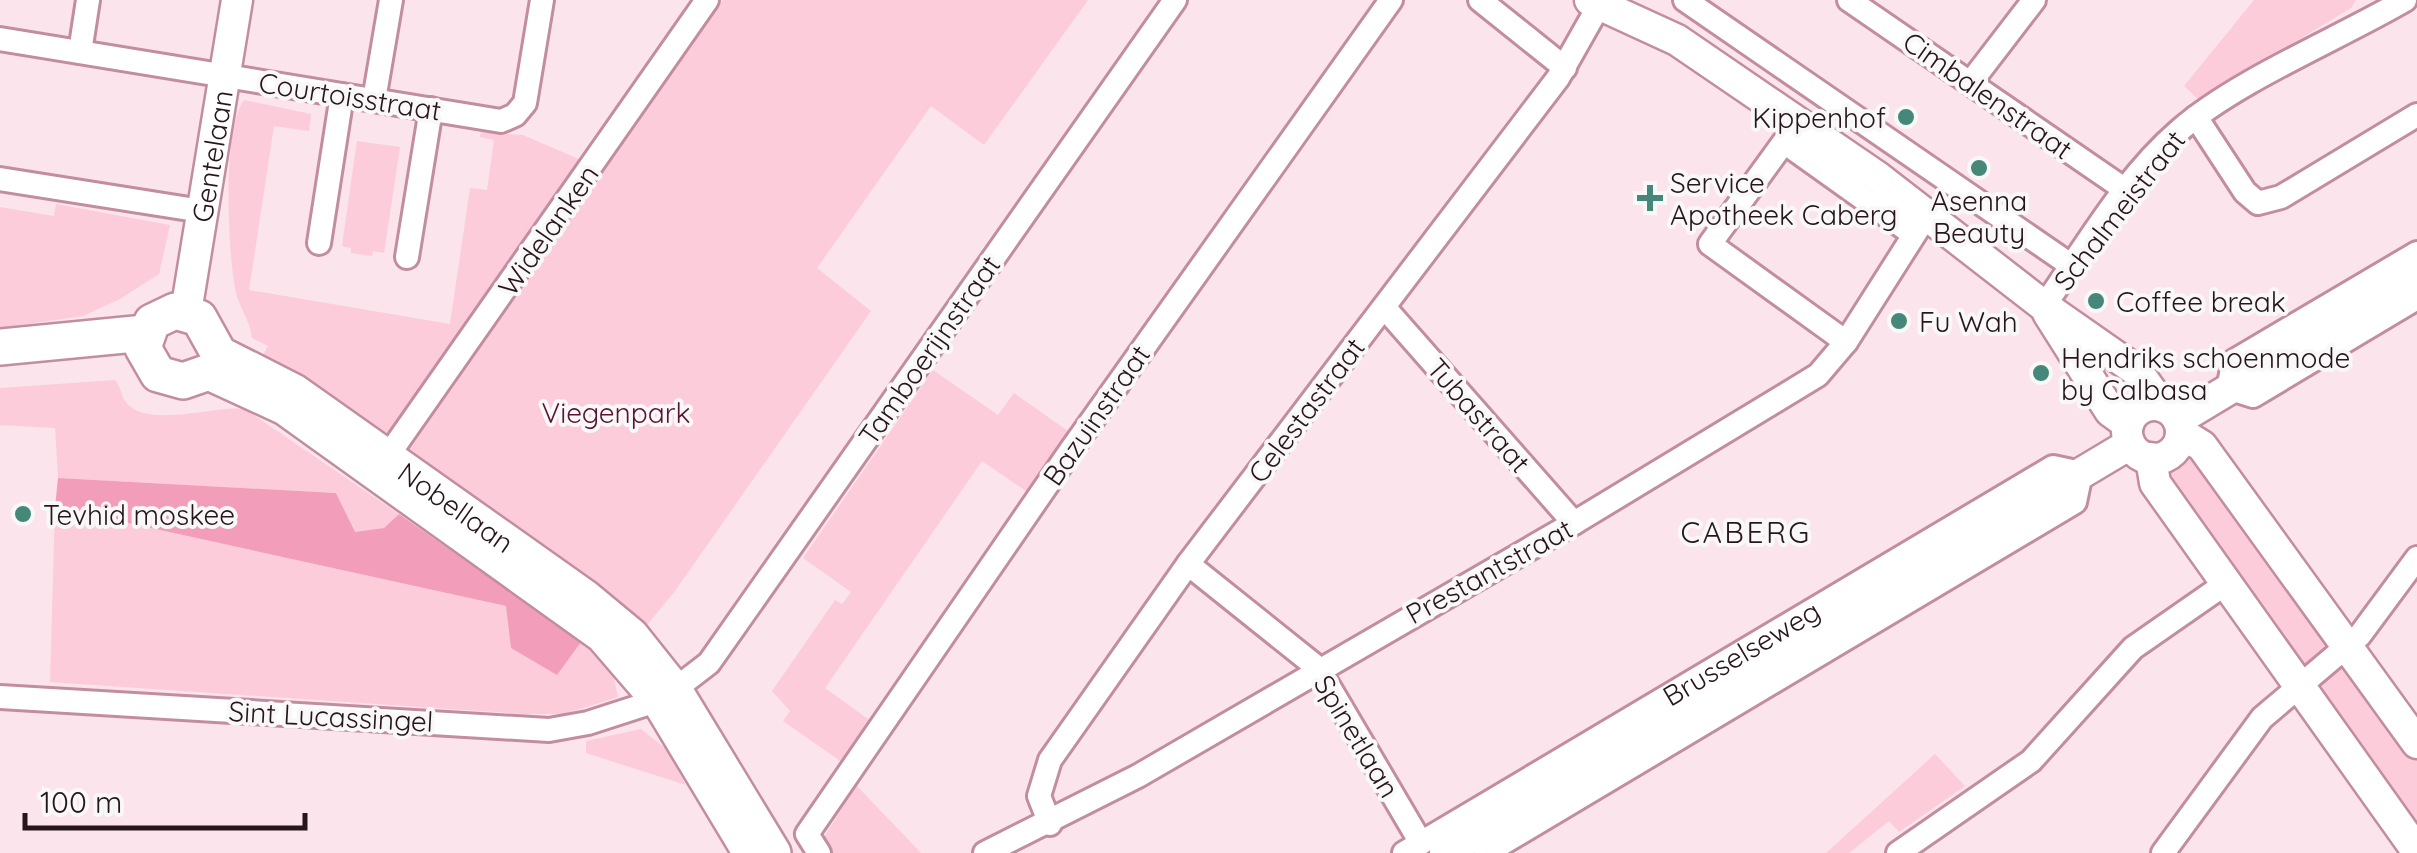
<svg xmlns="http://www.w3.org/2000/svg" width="2417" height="853" viewBox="0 0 2417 853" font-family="Quicksand,sans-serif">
	<rect width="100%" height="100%" fill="#fbe4eb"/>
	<path fill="#fcccdb" d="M723,0H1088L984,145L931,106L817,268L871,311L675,591L638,636L408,452Z
		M2254,0H2356L2351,8L2199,100L2184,86Z
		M244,100L311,114L309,131L274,126L249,290L450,324L470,188L487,190L494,140L480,137L481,132L523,135L581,160L391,430L381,435L257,365L268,346L252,338C250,319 237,304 235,288C228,250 222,129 244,100Z
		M357,141L400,147L384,253L373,251L372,256L351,253V248L342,246Z
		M56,204L170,225L159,274L120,299L83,316L0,328V207L54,216Z
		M933,370L998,415L1014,393L1075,436L1033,496L982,461L825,688L882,729L853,770L783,721L790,711L772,691L835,600L842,604L851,592L803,558Z
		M115,380C121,387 121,395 125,401C144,430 217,405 245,409L399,514L384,528L355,533L336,493L58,478L55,428L0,425V388Z
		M2198,452L2332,643L2329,652L2307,668L2294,666L2159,478Z
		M55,507L506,606L556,675L581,642L613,674L618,697L564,714H525L50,682Z
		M2340,666L2349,667L2417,756V839L2316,689Z
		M641,729L666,749L686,785L586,753V741Z
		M1935,754L1965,786L1899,832L1889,821L1849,853H1826Z
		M856,785L921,853H833L823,839Z"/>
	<path fill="#f29ebb" d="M58,478L336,493L355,532L384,528L399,514L581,642L557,675L511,648L506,606L55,507Z"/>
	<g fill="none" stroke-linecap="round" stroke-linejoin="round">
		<defs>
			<g id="street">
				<path d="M1480,0L1565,68"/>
				<path d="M1685,0L2072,266"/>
				<path d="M1849,0L2127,191"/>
				<path d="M0,39L501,121L515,115L525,103L542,0"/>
				<path d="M80,52L88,0"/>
				<path d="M1971,82L2034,0"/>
				<path d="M374,100L391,0"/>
				<path d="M2196,117L2245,192L2258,203L2281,197L2417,115"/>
				<path d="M0,179L202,211"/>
				<path d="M319,243L342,95"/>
				<path d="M2417,253L2234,361L2228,388L2253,396L2417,298"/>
				<path d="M407,257L431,109"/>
				<path d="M2044,306C2085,248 2125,177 2180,130C2236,81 2338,39 2405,0"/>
				<path d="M1384,307L1574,523"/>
				<path d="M1846,342L1710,244L1784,142L1913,234"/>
				<path d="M387,457L707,0"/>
				<path d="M1188,564L1318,668L1421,843"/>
				<path d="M674,690L709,663L1175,0"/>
				<path d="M0,697L549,730L588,723L659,700"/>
				<path d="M1050,824L1039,796L1050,760L1188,564L1558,78L1602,0"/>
				<path d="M819,853L807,834L1071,450L1391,0"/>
				<path d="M985,853L1138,776L1574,523L1818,375L1846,342L1928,213"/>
				<path id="s1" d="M1404,853L2053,467L2081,473L2075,502L1486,853"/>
				<path d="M1898,853L2031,761L2133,648L2225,584"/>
				<path d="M2163,853L2262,718L2360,635L2417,558"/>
			</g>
			<g id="secondary">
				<path d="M1590,0L1677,40L1879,178L2044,306L2137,371L2162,406"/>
				<path id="s2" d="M186,312L237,0"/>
				<path d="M2048,313L2110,411L2128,424"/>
				<circle cx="2154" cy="432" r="27"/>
				<path d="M2178,420L2417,276"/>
				<path d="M2181,433L2202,446L2417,743"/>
				<path d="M2151,458L2155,483L2417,851"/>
				<path d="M1445,853L2130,444"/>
			</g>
			<g id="primary">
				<path d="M0,347L145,333"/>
				<path id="s3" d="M751,853L659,700L603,635L285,407L209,372L183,381L158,374L143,348L152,322L175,311L199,318L219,354L294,392L584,597L631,636L674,690L773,853"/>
			</g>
		</defs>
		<use href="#street" stroke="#c28e9f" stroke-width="28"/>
		<use href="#secondary" stroke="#c28e9f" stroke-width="35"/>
		<use href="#primary" stroke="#c28e9f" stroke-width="40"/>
		<use href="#street" stroke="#fff" stroke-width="22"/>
		<use href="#secondary" stroke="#fff" stroke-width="30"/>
		<use href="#primary" stroke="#fff" stroke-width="35"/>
	</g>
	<g fill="#458779" stroke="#f8f8f8" stroke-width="4">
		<circle cx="1906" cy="117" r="10"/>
		<circle cx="1979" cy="168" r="10"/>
		<path d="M1645 183h10v10h10v10h-10v10h-10v-10h-10v-10h10z"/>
		<circle cx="2096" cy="301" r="10"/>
		<circle cx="1899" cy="321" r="10"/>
		<circle cx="2041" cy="373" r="10"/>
		<circle cx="23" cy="514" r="10"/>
	</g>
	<g text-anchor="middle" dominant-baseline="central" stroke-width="8" stroke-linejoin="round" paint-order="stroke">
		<g font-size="28" fill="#28151b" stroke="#f8f8f8">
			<text transform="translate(1988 95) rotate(35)">Cimbalenstraat</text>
			<text transform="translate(350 96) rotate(9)">Courtoisstraat</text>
			<text stroke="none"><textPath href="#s2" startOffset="158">Gentelaan</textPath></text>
			<text transform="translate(2119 210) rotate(-52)">Schalmeistraat</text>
			<text transform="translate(548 230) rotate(-55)">Widelanken</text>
			<text transform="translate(929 350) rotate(-55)">Tamboerijnstraat</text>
			<text transform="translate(1306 410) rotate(-53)">Celestastraat</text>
			<text transform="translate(1096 415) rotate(-55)">Bazuinstraat</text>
			<text transform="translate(1479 415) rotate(49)">Tubastraat</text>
			<text stroke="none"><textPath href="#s3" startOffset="1225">Nobellaan</textPath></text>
			<text transform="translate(1489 571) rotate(-29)">Prestantstraat</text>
			<text stroke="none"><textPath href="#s1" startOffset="392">Brusselseweg</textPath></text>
			<text transform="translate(331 716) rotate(3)">Sint Lucassingel</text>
			<text transform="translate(1357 736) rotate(59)">Spinetlaan</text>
		</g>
		<g font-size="28" fill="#28151b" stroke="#f8f8f8" text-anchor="start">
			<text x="1886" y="117" text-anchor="end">Kippenhof</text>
			<text x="1670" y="182">Service<tspan x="1670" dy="32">Apotheek Caberg</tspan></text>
			<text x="1979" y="200" text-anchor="middle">Asenna<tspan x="1979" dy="32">Beauty</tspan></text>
			<text x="2116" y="301">Coffee break</text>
			<text x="1919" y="321">Fu Wah</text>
			<text x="2061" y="357">Hendriks schoenmode<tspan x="2061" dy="32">by Calbasa</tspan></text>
			<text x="43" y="514">Tevhid moskee</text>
		</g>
		<g font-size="28" fill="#5b1233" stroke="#f8f8f8">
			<text x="616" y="412">Viegenpark</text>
		</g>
		<g font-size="30" letter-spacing="2.5" fill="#28151b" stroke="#f8f8f8">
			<text x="1746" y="532">CABERG</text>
		</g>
	</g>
	<path d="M25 813v15h280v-15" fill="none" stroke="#28151b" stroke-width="5"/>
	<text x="40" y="813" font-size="30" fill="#28151b" stroke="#f8f8f8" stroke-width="8" paint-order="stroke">100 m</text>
</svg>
